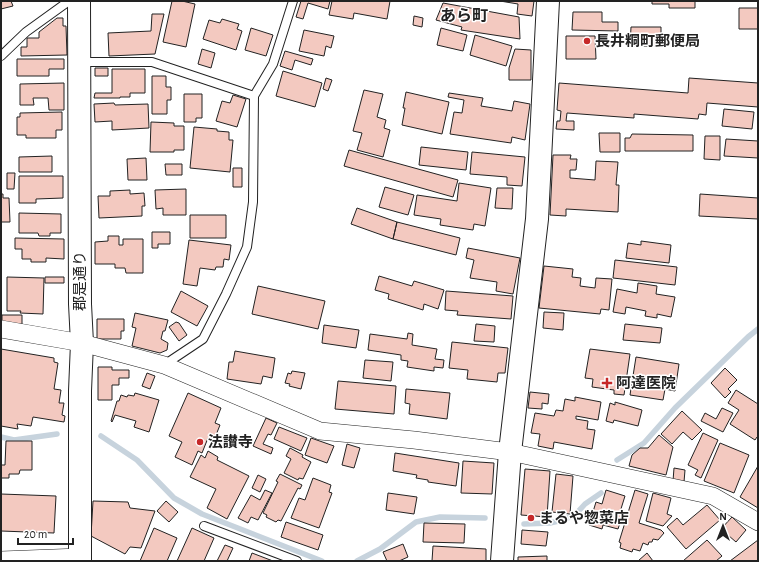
<svg xmlns="http://www.w3.org/2000/svg" width="759" height="562" viewBox="0 0 759 562" font-family="'Alegreya Sans','Noto Sans JP',sans-serif">
	<rect width="100%" height="100%" fill="#fff"/>
	<g fill="none" stroke-linecap="round" stroke-linejoin="round">
		<path stroke="#c7d3dd" stroke-width="5.5" d="M101,436L137,460L174,498L202,514L322,561
			M1,437L14,440L57,434
			M617,460L644,443L675,408L748,337L758,329
			M524,524L550,523L563,520L575,515L585,504L601,493
			M357,561L380,549L416,522L440,517L485,518"/>
	</g>
	<path fill="#f3c9c0" stroke="#222" d="M1,1H11L13,6L1,9Z
		M172,1H182L195,4L186,47L163,42Z
		M301,1H330L328,9L308,3L303,19L296,17Z
		M332,1H390L387,19L354,13L353,19L329,15Z
		M500,1H534L532,16L517,14L518,4Z
		M652,1H695V8H669V4H652Z
		M443,3L519,17L520,39L461,30L462,27L436,20Z
		M739,8H758V29H739Z
		M573,12H602V22H618V31L572,30Z
		M152,14H164L155,54L109,56L108,33L151,31Z
		M414,16L423,18L422,27L413,25Z
		M57,18H63V26H66L67,55L21,56V47H27V38H39V32Z
		M222,19L239,24L237,29L242,31L236,50L203,39L209,20L220,23Z
		M631,27H661V46H630Z
		M251,28L273,35L266,56L245,50Z
		M441,28L467,35L463,51L437,45Z
		M304,30L334,36L331,48L326,46L324,56L299,51Z
		M475,35L512,46L506,66L470,55Z
		M566,36H595L596,59H566Z
		M202,49L215,53L211,68L198,64Z
		M515,49L531,50V80H509V68Z
		M285,51L313,59L311,65L295,60L292,70L280,66Z
		M17,59H64V69H49V76H17Z
		M95,68H108V76H95Z
		M112,69H145V93H130V97H120V98H94L95,93H112Z
		M283,71L322,83L315,107L276,96Z
		M152,76H166V87H171V100H167V114H152Z
		M326,78L332,80L328,91L323,89Z
		M689,78L758,83V107L707,103L706,115L699,114L698,119L634,114V118L567,113L566,121H574V130L556,129L557,121H560L561,111L557,110L559,83L688,93Z
		M64,83V110H49L48,98H33L34,105H20V84Z
		M364,90L383,94L377,117L386,120L384,128L390,130L383,157L357,150L362,133L353,131Z
		M406,92L449,102L442,134L402,125L405,108H403Z
		M449,93L483,98L481,106L512,111L514,101L530,104L525,140L512,137L511,143L450,134L454,112L462,113L464,100L448,97Z
		M184,94H202V118H196V122H184Z
		M233,95L246,99L237,127L216,121L222,101L230,103Z
		M114,103L115,105L148,104L149,128L112,130V121L95,122L94,104Z
		M724,109L754,112L752,129L722,126Z
		M62,112V130H56V138H26V135H17V117H20V113Z
		M151,122L174,123V126H184V150H174V152H150Z
		M194,127L217,129V131L229,132V140H233L230,172L190,168Z
		M599,133H620V152H600Z
		M632,134L693,135V151H625V138H630Z
		M705,136H720V160L704,159Z
		M726,139L758,141V158L724,156Z
		M421,147L468,152L466,170L419,165Z
		M349,150L458,180L453,197L344,166Z
		M472,152L525,157L522,186L507,185V177L470,174Z
		M553,155H571L570,159H577L576,170H570V178L595,180L596,161L618,162L616,185H619L618,212L566,209V216L550,215Z
		M52,156V172H19V157Z
		M146,158L147,180H128L127,159Z
		M165,164H182V175H166Z
		M233,168H242V187H233Z
		M7,173H15L14,189H7Z
		M19,176H63V198L36,199V203H19Z
		M459,183L491,188L485,226L474,224L473,230L440,225L441,219L414,215L417,195L457,201Z
		M385,187L414,195L408,215L379,207Z
		M497,188H513L512,209L495,208Z
		M186,189V215H163V208L156,209L155,190Z
		M130,190V194L144,193L145,206H142V216L99,218L98,196H110V191Z
		M1,194H3V198H9L10,222H1Z
		M700,194L758,198V219L699,216Z
		M357,208L397,222L393,239L351,224Z
		M19,213L61,214V233H50V236H39L38,233H19Z
		M190,215H226V238H190Z
		M397,222L460,238L456,255L393,239Z
		M152,232H170V244H158V248H152Z
		M108,236H119V245H123V239H143V273H126L125,268H115V264H95V242L108,241Z
		M15,238L64,239V259L46,258V262H31V259H22V249H15Z
		M189,240L231,245L229,260L224,259L223,267H216L215,270L200,268L197,286L183,284Z
		M641,241L671,245L669,263L626,258L628,243L641,245Z
		M468,248L520,258L513,294L496,291L497,282L470,278L474,260L466,258Z
		M615,260L677,267L675,285L613,278Z
		M544,266L573,269L572,277L581,278L580,286L595,288L596,278L612,279L609,310L601,309L600,314L539,308Z
		M379,276L412,286L414,281L444,290L438,309L424,304L423,310L388,299L389,294L375,290Z
		M7,277L44,278L43,314L20,313L21,311H7Z
		M45,277H64V283H45Z
		M638,283L657,286L656,294L675,297L671,317L657,314V318L645,316L646,311L626,307L625,314L613,312L617,289L637,293Z
		M258,286L325,301L318,329L252,314Z
		M181,291L208,306L197,326L171,312Z
		M446,291L513,296L511,319L457,315L458,311L445,310Z
		M544,312L564,313L563,330L543,328Z
		M135,313L168,320L165,331H163L161,339L168,343L167,350L160,353L132,346L136,328L132,327Z
		M2,315H22V324H2Z
		M97,319H124V331H121V339H97Z
		M176,322L179,323L187,335L179,341L169,327Z
		M476,324L495,326L494,342L474,341Z
		M625,324L662,328L660,343L623,340Z
		M324,325L359,330L356,348L322,343Z
		M408,333L413,334L412,345L437,349L435,359L444,360L443,368L434,367V371L407,367L408,361L401,360V355L368,350L370,334L407,339Z
		M452,342L508,348L505,373H498L497,382L467,379L468,370L449,368Z
		M1,349L54,358V362L58,363L54,389L61,390L59,403H64L62,415L65,416L64,422L33,417L31,426L17,424L18,429L1,426Z
		M590,349L630,354L624,395L614,394V390L592,387L593,379L585,378Z
		M235,351L275,358L272,378L263,376L261,384L227,379L229,362H233Z
		M636,357L679,364L675,391L665,389L663,400L630,395Z
		M365,360L393,362L391,381L363,378Z
		M98,367H112V370H129V378H119V385H112V400H98Z
		M725,368L737,380L728,389L731,392L725,398L711,383Z
		M292,371L305,373L301,389L289,386L290,384L285,383L288,373L291,374Z
		M147,373L155,376L150,389L142,386Z
		M338,381L396,386L394,414L335,409Z
		M406,389L450,393L447,419L409,414L410,404L405,403Z
		M736,390L758,404V437H757L755,440L730,424L739,410L728,403Z
		M530,392L549,394L548,404L542,403V409L528,408Z
		M135,393L159,400L149,432L134,427L136,421L115,415L112,422L111,421L117,401H119L121,395L127,397L128,395L134,396Z
		M188,393L221,408L215,423L220,425L214,440L208,438L202,453L198,451L192,465L175,457L182,442L169,436Z
		M575,397L601,402L598,420L576,416V419L588,421L587,429L595,430L592,449L554,442L553,449L538,446L540,434L531,433L535,413L554,416L556,410L563,411L565,399L575,401Z
		M615,402L642,410L638,426L614,420L613,423L606,421L610,403L615,405Z
		M722,408L733,413L723,432L701,421L705,413L716,419Z
		M682,411L702,430L692,440L683,432L672,444L661,434Z
		M266,418L277,423L271,435L268,434L263,444L273,448L271,454L253,446Z
		M279,427L307,438L301,451L274,439Z
		M703,433L718,440L701,478L695,475L698,470L688,465Z
		M659,435L673,447L666,475L629,466L632,455L640,448H648Z
		M311,438L334,446L327,463L305,455Z
		M6,441H32V470H20L19,474H9V478H1V465H5Z
		M720,443L749,455L734,493L704,481Z
		M347,444L360,448L354,468L342,465Z
		M290,448L303,455L302,457L311,462L303,479L299,478L298,480L284,473L291,459L286,456Z
		M208,451L218,457L217,460L249,476L227,519L207,508L216,489L190,477L201,455L205,458Z
		M395,453L459,463L456,486L428,482V480L416,478L417,475L393,471Z
		M463,461L494,463L492,494L461,493Z
		M758,466V508L740,497Z
		M674,468L685,470L684,482L673,481Z
		M525,469L550,471L547,517L521,515Z
		M280,474L302,485L300,489L298,488L281,521L278,520L276,522L266,517L267,515L263,513L278,482L276,481Z
		M556,474L573,476L570,514L552,512Z
		M258,475L266,479L260,492L252,488Z
		M313,478L331,485L329,492L332,493L319,528L291,518L299,498L305,500Z
		M265,490L272,493L258,520L251,517L248,523L238,518L251,495L260,500Z
		M606,490L625,496L620,512L623,514L618,529L603,525L602,529L589,525L596,502L602,504Z
		M635,490L648,494L639,523L661,530L664,533L658,540L653,539L652,542H649L648,545L643,543L640,551L633,549L632,552L620,548L621,543L619,542Z
		M388,493L417,497L414,514L386,510Z
		M653,493L671,498L667,514L672,516L663,526L646,521Z
		M1,494L56,496L54,533L1,531Z
		M93,501L128,502L130,508L155,511L141,548L130,547L125,554L91,536Z
		M166,501L178,512L169,522L157,511Z
		M707,505L720,520L686,549L667,527L677,518L683,525Z
		M732,517L746,530L736,542L721,529Z
		M286,522L323,535L318,550L281,537Z
		M424,523L465,524L464,543L423,542Z
		M154,528L177,538L167,561H140Z
		M192,528L214,538L204,561H177Z
		M522,530L548,532L546,546L521,544Z
		M707,540L722,556L716,561H683Z
		M758,540V560L757,561H730Z
		M403,544L408,557L399,561H387L383,552Z
		M225,545L233,548L227,561H217Z
		M433,546L486,549V561H432Z
		M252,553L273,561H249Z
		M647,553L653,561H638Z
		M547,556V561H518V557Z"/>
	<g fill="none" stroke-linecap="round" stroke-linejoin="round">
		<defs>
			<path id="lane" d="M1,56L26,32L69,1
				M80,62H152L254,96
				M164,365L203,339L226,294L247,247L253,202L254,96L273,64L293,1
				M204,526L297,561"/>
			<path id="street" d="M1,329L82,343L164,365L320,431L414,440L510,452L713,496L758,522
				M1,560L80,557"/>
			<path id="secondary" d="M79,1L80,304L82,343L80,391V561
				M502,561L510,452L537,219L548,1"/>
		</defs>
		<use href="#lane" stroke="#222" stroke-width="10"/>
		<use href="#street" stroke="#222" stroke-width="18"/>
		<use href="#secondary" stroke="#222" stroke-width="24"/>
		<use href="#lane" stroke="#fff" stroke-width="8"/>
		<use href="#street" stroke="#fff" stroke-width="17"/>
		<use href="#secondary" stroke="#fff" stroke-width="22"/>
	</g>
	<g fill="#c62828" stroke="#fff" stroke-width="1.5">
		<circle cx="587" cy="41" r="4"/>
		<path d="M605 377h4v4h4v4h-4v4h-4v-4h-4v-4h4z"/>
		<circle cx="200" cy="442" r="4"/>
		<circle cx="531" cy="518" r="4"/>
	</g>
	<g text-anchor="middle" dominant-baseline="central" stroke-width="3" stroke-linejoin="round" paint-order="stroke">
		<g font-size="15" font-weight="bold" fill="#222" stroke="#fff" text-anchor="start">
			<text x="595" y="41">長井粡町郵便局</text>
			<text x="616" y="383">阿達医院</text>
			<text x="208" y="442">法讃寺</text>
			<text x="539" y="518">まるや惣菜店</text>
		</g>
		<g font-size="15" fill="#222" stroke="#fff">
			<text transform="translate(80 281) rotate(-90)">郡是通り</text>
		</g>
		<g font-size="16" font-weight="bold" fill="#222" stroke="#fff">
			<text x="464" y="16">あら町</text>
		</g>
	</g>
	<rect width="759" height="562" fill="none" stroke="#222222" stroke-width="4"/>
	<g transform="translate(723 526)" stroke="#ffffff" stroke-width="3" paint-order="stroke">
	<path d="M0-3L7 15L0 10L-7 15Z" fill="#222222"/>
	<text y="-6" font-size="11" font-weight="bold" text-anchor="middle" fill="#222222">N</text>
	</g>
	<path d="M18 538v6h55v-6" fill="none" stroke="#222222" stroke-width="2"/>
	<text x="24" y="538" font-size="12" fill="#222222" stroke="#ffffff" stroke-width="3" paint-order="stroke">20 m</text>
</svg>
